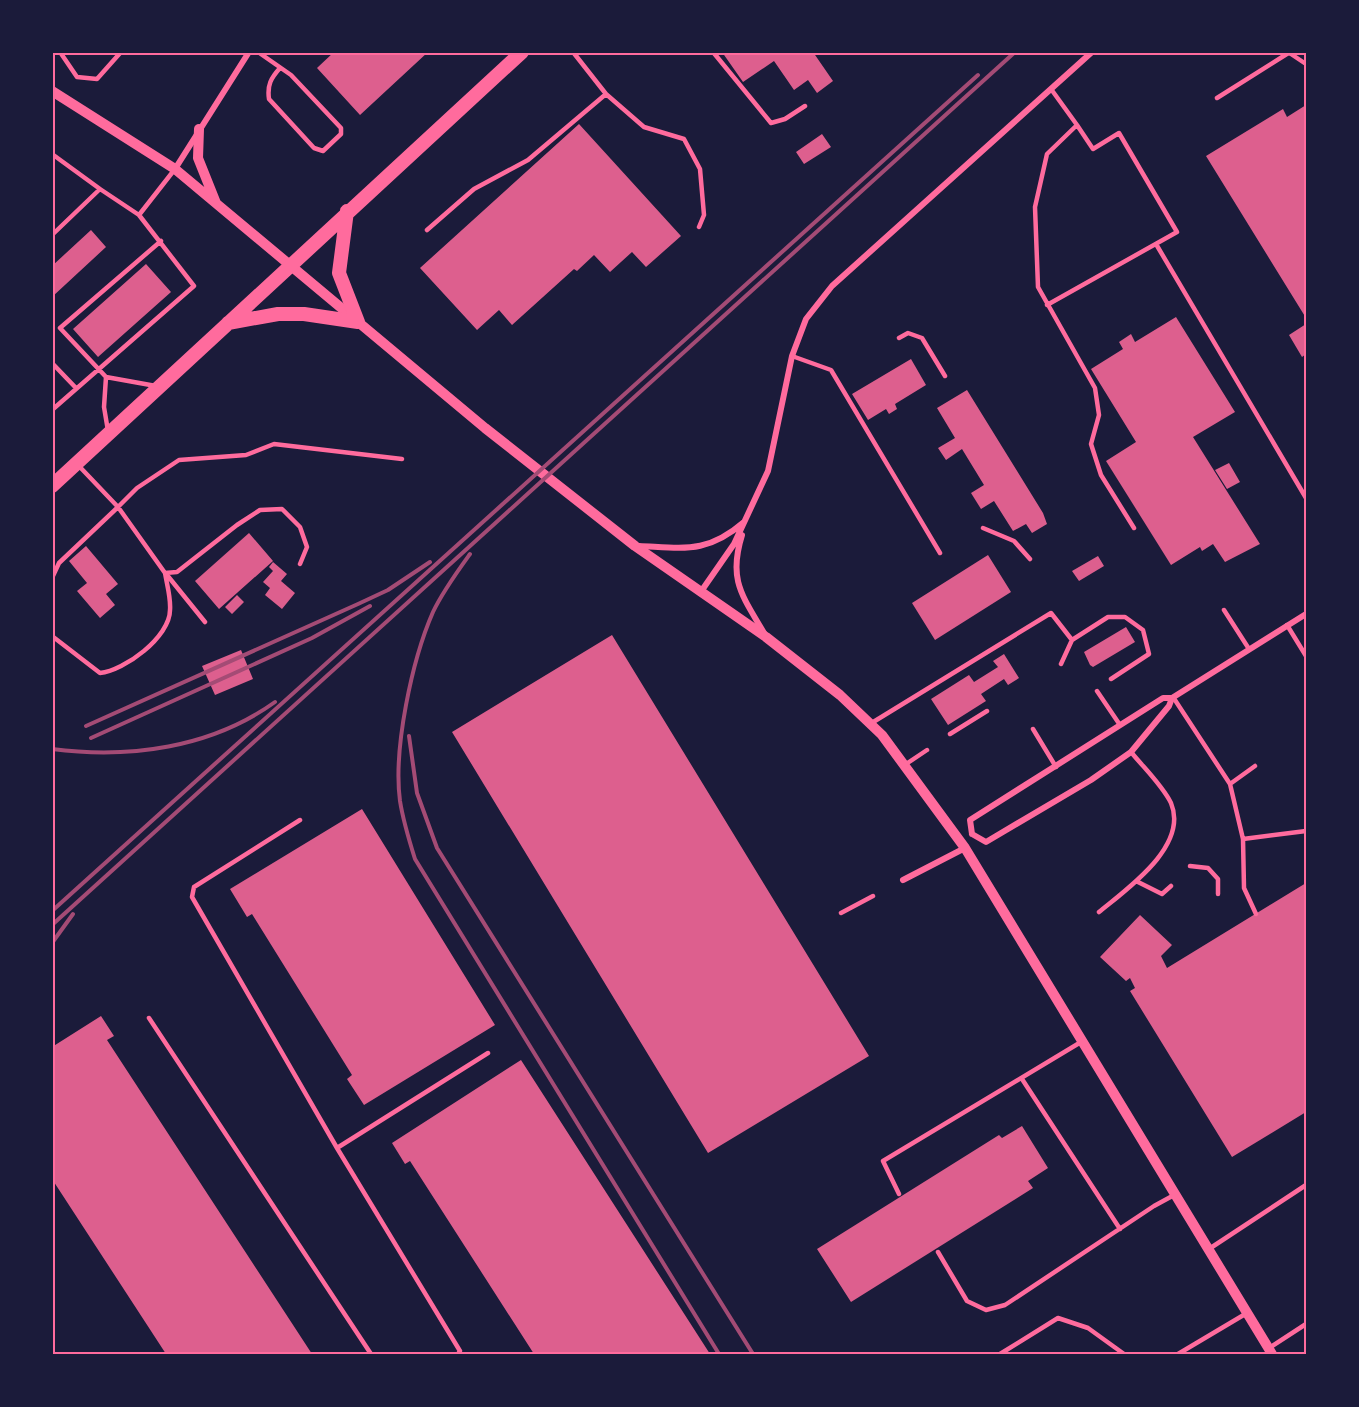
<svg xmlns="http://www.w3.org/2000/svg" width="1359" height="1407" viewBox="0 0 1359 1407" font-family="Arial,sans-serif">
	<rect width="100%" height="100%" fill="#1b1b3a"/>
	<path fill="#dd5f8e" d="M334,52H428L360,115L317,68Z
		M722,52H813L833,81L817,93L808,80L794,90L774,61L743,82Z
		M1306,105V318L1206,156L1283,109L1287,117Z
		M579,124L681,236L646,267L632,252L610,272L594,255L577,271L574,269L512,325L499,310L477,330L420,268Z
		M822,134L831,147L804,164L796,152Z
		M91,230L106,247L52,297V266Z
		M146,264L171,292L98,357L73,329Z
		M1176,317L1235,412L1193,437L1260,544L1225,562L1213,544L1202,551L1200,547L1171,565L1106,461L1136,442L1091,369L1123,349L1119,342L1131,334L1135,342Z
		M1306,324V354L1302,357L1289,335Z
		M911,359L926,385L895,404L897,409L889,414L886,409L868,420L852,394Z
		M967,390L1043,513L1047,524L1032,533L1026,524L1013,531L994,501L981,509L971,493L984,485L962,449L946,460L938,448L955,438L937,408Z
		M1229,463L1240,482L1227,489L1215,470Z
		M249,533L273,561L219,609L195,581Z
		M86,546L118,584L106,594L115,605L100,618L77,591L87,583L69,561Z
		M988,555L1011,592L935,640L912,603Z
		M1098,556L1104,566L1079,581L1072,571Z
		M273,562L287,574L281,581L295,593L282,609L265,595L270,588L263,582L273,571L269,567Z
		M237,595L244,602L232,614L225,607Z
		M1126,627L1135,642L1093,667L1090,665L1084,652Z
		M612,635L869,1056L708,1153L452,732Z
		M241,650L253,679L215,695L202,666Z
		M1004,654L1019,678L1008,685L1004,679L981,694L986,701L948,725L931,699L969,675L974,682L998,667L993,661Z
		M362,809L495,1025L364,1105L347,1079L352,1075L252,914L247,917L230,889Z
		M1306,883V1112L1232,1157L1130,991L1135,988L1130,978L1126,981L1100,957L1140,915L1172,945L1161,956L1167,968Z
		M101,1016L114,1036L107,1040L312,1354H166L52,1179V1047Z
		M521,1060L710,1354H534L410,1161L405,1164L392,1143Z
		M1022,1126L1048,1168L1028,1181L1033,1188L851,1302L817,1249L999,1135L1002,1138Z"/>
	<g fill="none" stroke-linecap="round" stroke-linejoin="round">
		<path stroke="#ff6b9d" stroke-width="4.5" d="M60,52L77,77L97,79L121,52
			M258,52L291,75L341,128V134L323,151L314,148L269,99C267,85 271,78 280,68
			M713,52L771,123L785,119L805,106
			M1291,54L1306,64
			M1051,89L1077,125L1047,154L1035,207L1038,287L1095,388L1099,415L1091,444L1101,475L1134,528
			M606,94L644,127L684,139L700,169L704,215L699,227
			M1217,98L1290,52
			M52,154L100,189
			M139,215L175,169
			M427,230L474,189L528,160L606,94L573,52
			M52,235L100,189L139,215L194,286L52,410
			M1156,244L1306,498
			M1047,305L1177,232L1119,133L1093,149L1077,125
			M899,338L908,333L922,338L945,376
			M792,356L831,370L940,553
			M52,363L76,388
			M106,377L104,407L108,431
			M156,386L106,377L60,328L161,241
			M78,465L118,507L137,488L179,460L246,455L274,444L402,459
			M983,528L1014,541L1030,559
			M167,575L205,622
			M52,578L59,563L118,507L165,573L177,572L237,525L260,510L282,509L300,527L307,547L300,564
			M1224,610L1249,649
			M1287,625L1306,656
			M52,636L100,673C124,671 170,637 170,610C171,598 167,585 165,573
			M1061,664L1072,640L1108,617H1125L1143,630L1149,654L1111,679
			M1097,691L1120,725
			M1173,697L1230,784L1243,839L1244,888L1256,914
			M870,724L1051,613L1072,640
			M1033,729L1056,767
			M950,734L987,711
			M906,764L927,750
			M1230,784L1255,766
			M300,820L194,887L192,897L337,1148L460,1351L458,1354
			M1243,839L1306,831
			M1190,866L1208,868L1218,879V894
			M1136,881L1162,894L1171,886
			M1099,912C1127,889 1189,846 1171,803C1162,785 1144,768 1131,752
			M841,913L873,896
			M149,1018L371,1354
			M1022,1079L1120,1229
			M337,1148L488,1053
			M899,1194L883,1161L1081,1042
			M1209,1249L1306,1185
			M938,1252L967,1301L986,1310L1005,1305L1154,1206L1176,1194
			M1269,1348L1306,1324
			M1000,1354L1058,1318L1088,1328L1124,1354
			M1178,1354L1247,1313"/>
		<path stroke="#ff6b9d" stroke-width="6" d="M175,169L249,52
			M742,535C728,580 742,595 764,633
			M639,546C684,548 707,554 744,522
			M700,593L734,544L768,471L792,356L806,319L832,286L1092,52
			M972,834L970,820L1163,698H1172L1306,614
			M972,834L986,842L1091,780L1131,752L1169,706L1172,698
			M903,880L965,848"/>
		<path stroke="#ff6b9d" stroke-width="10" d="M52,91L175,169L485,428L635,546L766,637L840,695L882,735L965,848L1272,1354
			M199,129L198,158L216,203"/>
		<path stroke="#ff6b9d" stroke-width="14" d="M347,211L339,273L358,322
			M228,323L278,314H304L358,322
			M52,486L522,52"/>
		<path stroke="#a44b75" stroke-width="4" d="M470,554C457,572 443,591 433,612C412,660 393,749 400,801C403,820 409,840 415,859L719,1354
			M86,726L358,604L388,590L430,562
			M409,736L417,793L437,848L753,1354
			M91,738L312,638L370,606
			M52,749C129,759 211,748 275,702
			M52,911L978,75
			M52,925L1015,52
			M52,943L73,914"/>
	</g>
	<rect width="1359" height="1407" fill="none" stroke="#1b1b3a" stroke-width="108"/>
	<rect x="54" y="54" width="1251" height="1299" fill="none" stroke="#ff6b9d" stroke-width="2"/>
</svg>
